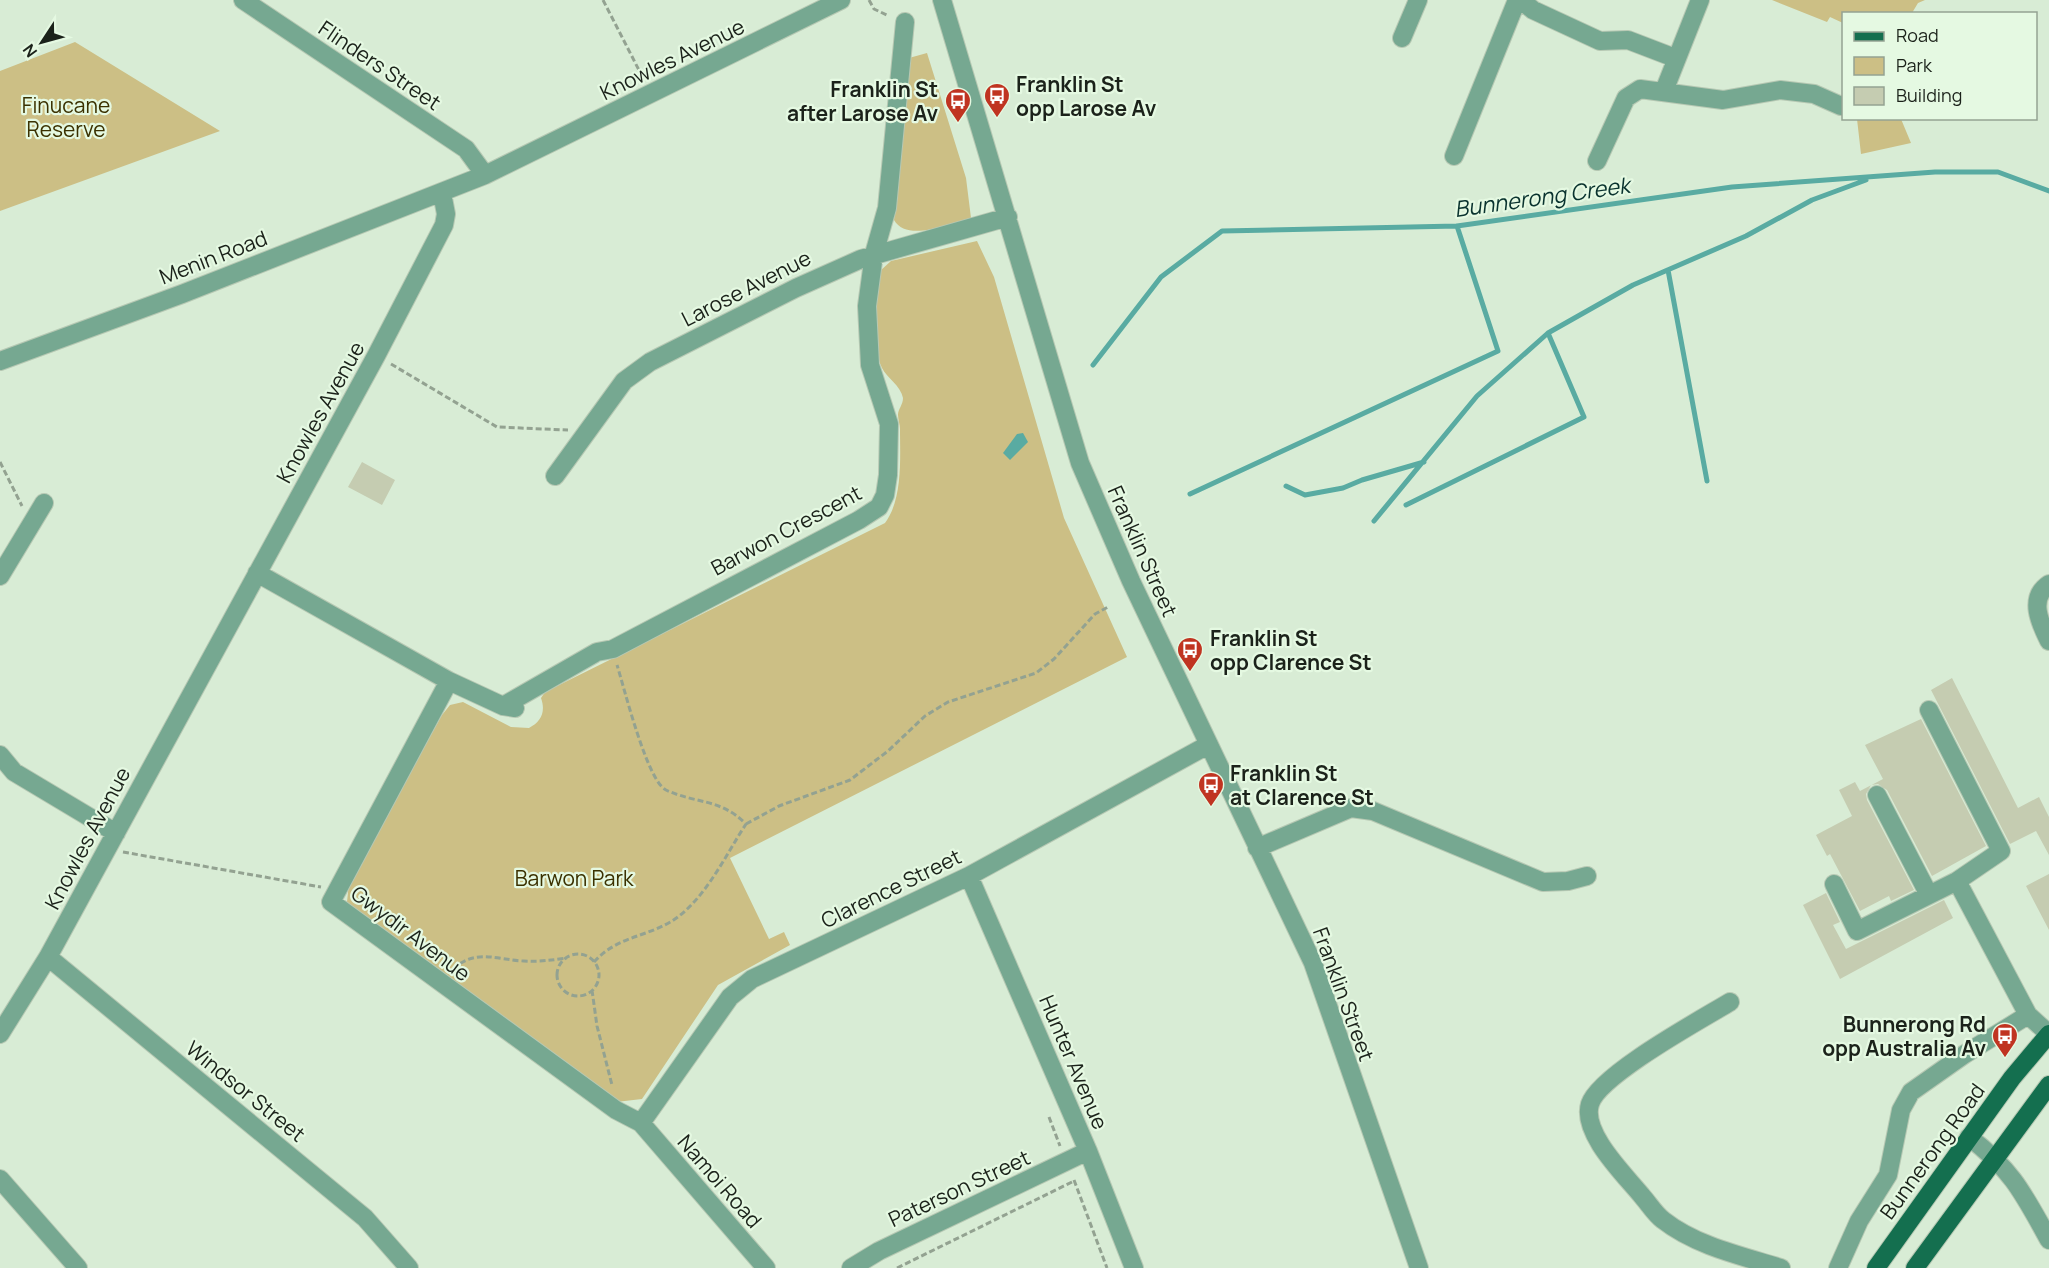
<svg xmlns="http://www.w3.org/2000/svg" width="2049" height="1268" viewBox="0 0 2049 1268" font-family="Manrope,sans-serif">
	<rect width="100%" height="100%" fill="#d8ecd5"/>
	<path fill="#ccbf85" d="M1772,0H1925L1918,3L1912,13L1844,14L1843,23L1830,17L1827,22Z
		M75,42L220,131L0,211V71Z
		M927,53L966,178L971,218C951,223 907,243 894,220L909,58Z
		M1857,119H1901L1911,143L1861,154Z
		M977,241L994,277L1064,518L1127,657L730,858L769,939L784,932L790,945L718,985L642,1099L616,1102L357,914L347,902L349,883L442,715L450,705L463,702L511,727L529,728C541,722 546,712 541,698L545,692L885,523C903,499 900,458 900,429C900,425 898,419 898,415C898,409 903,405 903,398C901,386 887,378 882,368C871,346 875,295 880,271L891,261Z"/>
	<path fill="#59aba2" d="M1023,433L1028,442L1010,460L1003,453L1017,434Z"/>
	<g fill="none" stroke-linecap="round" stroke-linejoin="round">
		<path stroke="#59aba2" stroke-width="5" d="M1668,270L1707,481
			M1093,365L1161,277L1222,231L1457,226L1732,187L1935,172H1998L2049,191
			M1286,486L1305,495L1343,488L1362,480L1424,462
			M1190,494L1498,351L1457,226
			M1406,505L1584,417L1548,333
			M1374,521L1477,396L1548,333L1633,285L1746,236L1812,200L1866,180"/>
	</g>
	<path fill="#c5ccb1" d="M362,462L395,480L382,505L348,487Z
		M1952,678L2018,808L2039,797L2049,817V855L2036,831L2010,844L1931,690Z
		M1921,719L1986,846L1932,876L1887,790L1878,784L1871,785L1866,794L1867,800L1914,890L1891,901L1889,896L1860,911L1830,854L1827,856L1816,835L1852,816L1839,790L1855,782L1860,791L1883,779L1865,745Z
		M2049,874V930L2026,886Z
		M1826,893L1840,922L1833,925L1846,949L1944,900L1953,918L1840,979L1803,905Z"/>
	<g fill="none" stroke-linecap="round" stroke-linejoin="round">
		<defs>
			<path id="minor" d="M243,0L466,149L485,175
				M942,0L1080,463L1131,581L1313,963L1419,1268
				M1521,0L1533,10L1600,41L1628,40L1675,58
				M1402,38L1418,0
				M1664,91L1700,0
				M1454,156L1517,0
				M1597,161L1626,98L1640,89L1723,100L1780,90L1814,94L1841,106
				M0,361L182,294L485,175L841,0
				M555,476L624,381L650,362L796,288L861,259L1008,217
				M257,573L449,681L503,706L515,708
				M0,576L44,503
				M2049,584C2028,598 2040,623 2049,641
				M449,681L331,902L616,1110L641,1123L766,1268
				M503,706L597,652L613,649L859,520L879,507L885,495L888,475L889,424L870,365L867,306L874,254L887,208L905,22
				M0,755L14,772L116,833
				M1877,795L1929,895
				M1257,848L1351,808L1373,811L1543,882L1568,881L1587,876
				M969,876L1088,1151L1134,1268
				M1957,881L2028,1015L2049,1034
				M1834,884L1857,931L1957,881L2001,851L1929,710
				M48,957L365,1218L409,1268
				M1730,1002C1702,1019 1599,1075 1590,1104C1581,1133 1625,1175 1642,1196C1649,1204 1655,1214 1663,1220C1696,1246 1742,1256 1781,1268
				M0,1034L48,957L376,356L444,225L446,214L442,193
				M641,1123L730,997L752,979L969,876L1208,745
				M1969,1137C2013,1171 2023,1193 2049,1240
				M0,1179L78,1268
				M851,1268L879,1251L1088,1151
				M1838,1268L1859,1221L1888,1175L1901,1110L1911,1092L1965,1054L2028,1015"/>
			<path id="major" d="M1876,1268L2012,1078L2049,1034
				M1915,1268L2049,1085"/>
		</defs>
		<use href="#minor" stroke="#b6c8b3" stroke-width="20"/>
		<use href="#major" stroke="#b6c8b3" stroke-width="20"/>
		<path stroke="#93a291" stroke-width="3" stroke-dasharray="6 3" stroke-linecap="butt" d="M603,0L643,78
			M869,0L874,9L889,16
			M391,364L497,427L568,430
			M0,462L22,506
			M746,824L779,806L850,780L888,751L925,716L948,702L1036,673L1054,659L1095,614L1108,607
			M123,852L321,887
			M557 975a21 21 0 1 1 42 0a21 21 0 1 1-42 0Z
			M594,962C616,937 646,937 672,921C705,900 725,856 746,824C720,798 696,804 666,790C647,781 624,687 617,665
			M453,969C476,948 497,960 524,961C539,962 552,960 567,958
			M592,990L597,1026L612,1085
			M1049,1117L1060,1146
			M1074,1180L1107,1268
			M897,1268L1074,1181"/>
		<use href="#minor" stroke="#76a891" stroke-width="18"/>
		<use href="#major" stroke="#146f4f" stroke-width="18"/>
	</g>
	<defs>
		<symbol id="bus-pin" viewBox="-11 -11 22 30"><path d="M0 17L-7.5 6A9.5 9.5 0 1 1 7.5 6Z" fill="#c03421" stroke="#e5f9e2"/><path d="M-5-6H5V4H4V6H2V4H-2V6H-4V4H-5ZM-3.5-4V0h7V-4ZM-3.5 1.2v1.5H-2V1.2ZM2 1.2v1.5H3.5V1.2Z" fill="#fff"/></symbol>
	</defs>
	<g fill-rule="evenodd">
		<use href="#bus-pin" x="982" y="81" width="30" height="40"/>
		<use href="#bus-pin" x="943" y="86" width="30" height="40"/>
		<use href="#bus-pin" x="1175" y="635" width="30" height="40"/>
		<use href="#bus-pin" x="1196" y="770" width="30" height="40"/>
		<use href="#bus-pin" x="1990" y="1021" width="30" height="40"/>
	</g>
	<g text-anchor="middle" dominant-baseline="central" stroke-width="4.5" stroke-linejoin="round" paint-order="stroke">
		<g font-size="21" fill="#1b221a" stroke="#e5f9e2">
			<text transform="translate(672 59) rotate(-26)">Knowles Avenue</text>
			<text transform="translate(380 65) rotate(34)">Flinders Street</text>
			<text transform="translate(213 257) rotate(-21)">Menin Road</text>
			<text transform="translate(746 288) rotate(-27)">Larose Avenue</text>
			<text transform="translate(320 412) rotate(-61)">Knowles Avenue</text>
			<text transform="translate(786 530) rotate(-28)">Barwon Crescent</text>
			<text transform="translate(1143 551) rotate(66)">Franklin Street</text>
			<text transform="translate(87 838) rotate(-62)">Knowles Avenue</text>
			<text transform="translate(891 888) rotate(-26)">Clarence Street</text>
			<text transform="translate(411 933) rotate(37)">Gwydir Avenue</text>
			<text transform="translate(1344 994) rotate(70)">Franklin Street</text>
			<text transform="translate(1074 1062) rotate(67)">Hunter Avenue</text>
			<text transform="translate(246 1091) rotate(39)">Windsor Street</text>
			<text transform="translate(1932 1151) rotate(-54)">Bunnerong Road</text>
			<text transform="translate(720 1181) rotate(49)">Namoi Road</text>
			<text transform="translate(959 1188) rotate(-25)">Paterson Street</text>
		</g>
		<g font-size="21" font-weight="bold" fill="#1b221a" stroke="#e5f9e2" text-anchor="start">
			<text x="1016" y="84">Franklin St<tspan x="1016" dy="24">opp Larose Av</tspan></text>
			<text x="938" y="89" text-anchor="end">Franklin St<tspan x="938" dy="24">after Larose Av</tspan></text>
			<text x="1210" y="638">Franklin St<tspan x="1210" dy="24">opp Clarence St</tspan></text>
			<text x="1230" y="773">Franklin St<tspan x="1230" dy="24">at Clarence St</tspan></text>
			<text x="1986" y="1024" text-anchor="end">Bunnerong Rd<tspan x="1986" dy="24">opp Australia Av</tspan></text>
		</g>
		<g font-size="21" fill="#3b3100" stroke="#e5f9e2">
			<text x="66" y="105">Finucane<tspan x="66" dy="24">Reserve</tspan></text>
			<text x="574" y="878">Barwon Park</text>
		</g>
		<g font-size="22" font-style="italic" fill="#09322e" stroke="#e5f9e2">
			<text transform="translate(1542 197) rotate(-8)">Bunnerong Creek</text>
		</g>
	</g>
	<rect x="1842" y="12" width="195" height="108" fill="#e5f9e2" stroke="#94a392" stroke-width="1.5"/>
	<rect x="1854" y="32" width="30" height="9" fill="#146f4f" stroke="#94a392" stroke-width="1.5"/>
	<text x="1896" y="42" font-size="18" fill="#1b221a">Road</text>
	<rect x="1854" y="57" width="30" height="18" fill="#ccbf85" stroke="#94a392" stroke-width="1.5"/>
	<text x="1896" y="72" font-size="18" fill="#1b221a">Park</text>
	<rect x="1854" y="87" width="30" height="18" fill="#c5ccb1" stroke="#94a392" stroke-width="1.5"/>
	<text x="1896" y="102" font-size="18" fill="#1b221a">Building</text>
	<g transform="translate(42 42) rotate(234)" stroke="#e5f9e2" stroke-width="4.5" paint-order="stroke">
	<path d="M0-4.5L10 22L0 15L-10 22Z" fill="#1b221a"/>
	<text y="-9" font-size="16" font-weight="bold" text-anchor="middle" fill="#1b221a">N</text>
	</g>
</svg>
